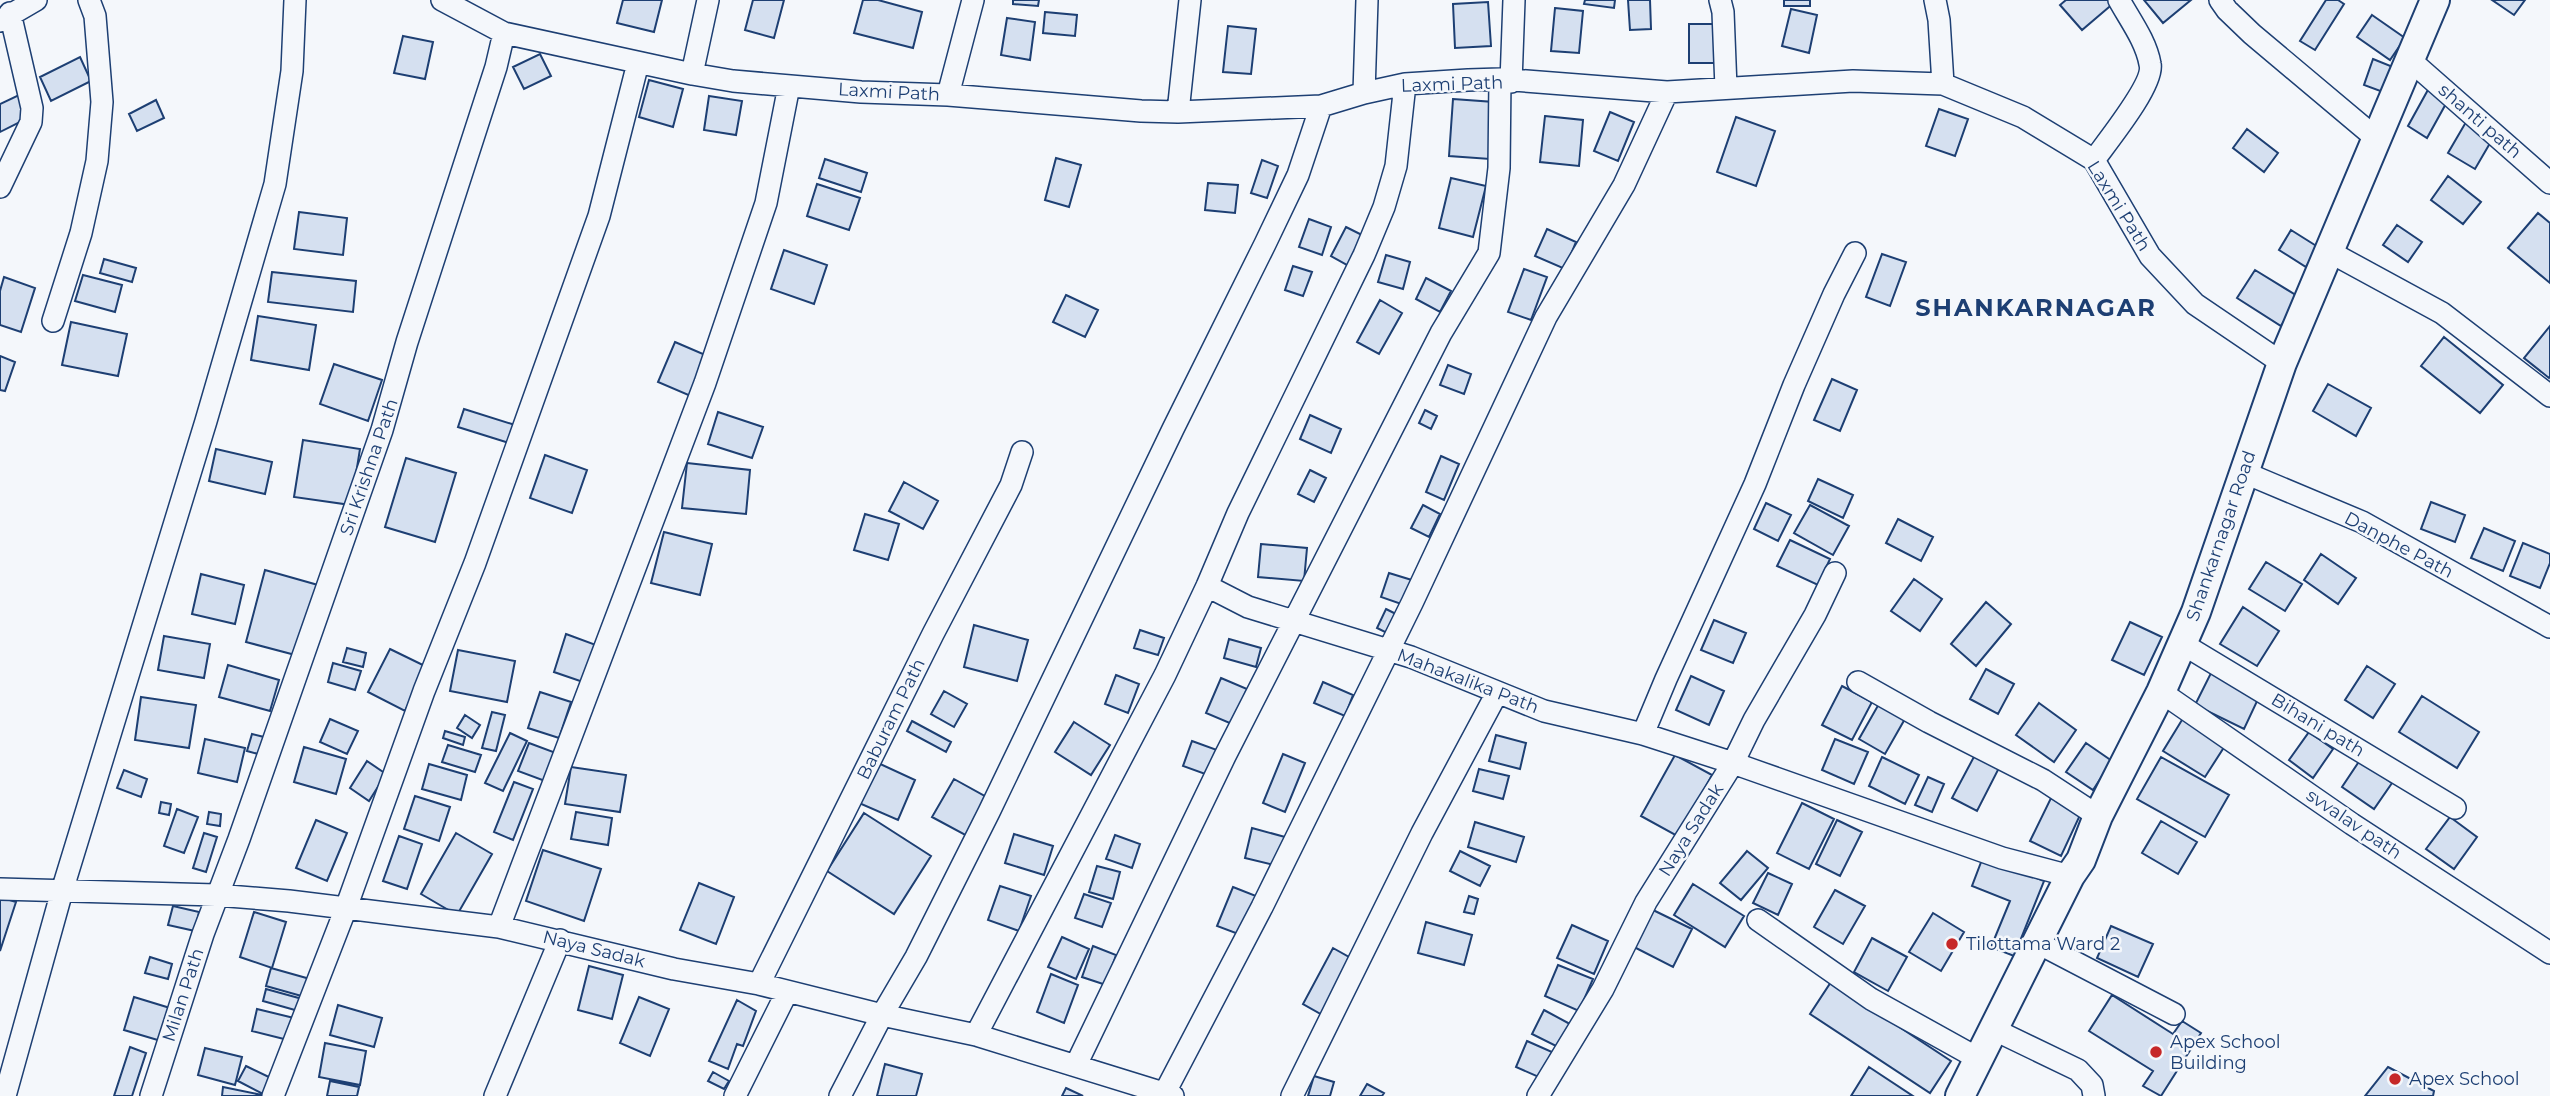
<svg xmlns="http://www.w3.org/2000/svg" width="2550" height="1096" viewBox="0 0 2550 1096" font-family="Montserrat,sans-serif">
	<rect width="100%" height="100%" fill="#f4f7fb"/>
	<path fill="#d5e0f0" stroke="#1d3f73" stroke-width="2" d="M623,0H662L654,32L617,23Z
		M753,0H784L774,38L745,30Z
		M863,0H878L922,12L913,48L854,33Z
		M1013,0H1039L1038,6L1013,4Z
		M1585,0H1615L1614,8L1584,4Z
		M1628,0H1650L1651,29L1630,30Z
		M1784,0H1810V6H1784Z
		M2066,0H2113L2115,2L2082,30L2060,5Z
		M2144,0H2191L2163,23Z
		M2326,0H2338L2344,4L2315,50L2300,41Z
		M2492,0H2525L2514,15Z
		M1488,2L1491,46L1455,48L1453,4Z
		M1555,8L1583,11L1579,53L1551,51Z
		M1791,9L1817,15L1809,53L1782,46Z
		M1045,12L1077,15L1075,36L1043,33Z
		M2372,15L2405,38L2390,60L2357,37Z
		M1007,18L1035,22L1030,60L1001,55Z
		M1689,24H1715V63H1689Z
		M1228,26L1256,29L1251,74L1223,72Z
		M403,36L433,42L425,79L394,73Z
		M540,54L551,76L524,89L513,67Z
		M80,57L91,81L51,101L40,77Z
		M2373,59L2393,67L2383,92L2364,85Z
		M649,80L683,89L673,127L639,117Z
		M2429,88L2448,100L2427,138L2408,126Z
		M19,95L30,117L0,132V104Z
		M709,96L742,101L736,135L704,130Z
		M1453,99L1494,102L1490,159L1449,156Z
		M156,100L164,118L137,131L129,114Z
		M1939,109L1968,119L1955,156L1926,146Z
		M1610,112L1634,122L1618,161L1594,151Z
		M1545,116L1583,120L1579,166L1540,162Z
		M1736,117L1775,131L1756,186L1717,172Z
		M2466,122L2493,138L2475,169L2448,153Z
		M2247,129L2278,153L2264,172L2233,148Z
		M1056,158L1081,165L1069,207L1045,200Z
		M825,159L867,173L861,192L819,178Z
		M1262,160L1278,166L1267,198L1251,193Z
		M2448,176L2481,202L2463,224L2431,200Z
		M1451,178L1486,186L1473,237L1439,228Z
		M1208,183L1238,185L1235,213L1205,210Z
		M817,184L860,198L849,230L807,216Z
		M299,212L347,218L343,255L294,249Z
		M2538,213L2550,223V283L2508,248Z
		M1309,219L1331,227L1322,255L1299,247Z
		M2397,225L2422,242L2408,262L2383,245Z
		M1346,227L1364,236L1349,266L1331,256Z
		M1547,229L1576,242L1565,269L1535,256Z
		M2291,230L2318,247L2306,267L2279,250Z
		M784,250L827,265L814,304L771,289Z
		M1882,254L1906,262L1890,306L1866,297Z
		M1386,255L1410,262L1403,289L1378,282Z
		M104,259L136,268L132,282L100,273Z
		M1293,266L1312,272L1303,296L1285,290Z
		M1524,269L1547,277L1531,320L1508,312Z
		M2255,270L2299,297L2281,326L2237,298Z
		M272,272L356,281L353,312L268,302Z
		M83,275L122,285L115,312L75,301Z
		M4,277L35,288L21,332L0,325V291Z
		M1426,278L1451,291L1440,312L1416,299Z
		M1066,295L1098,310L1085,337L1053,322Z
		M1380,300L1402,313L1379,354L1357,342Z
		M258,316L316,325L309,370L251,360Z
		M71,322L127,334L118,376L62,365Z
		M2550,326V376L2549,378L2524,358Z
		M2444,337L2503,385L2480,413L2421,366Z
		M675,342L710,357L693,397L658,382Z
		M0,356L15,362L5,391L0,390Z
		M334,364L382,380L368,421L320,404Z
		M1448,365L1471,374L1464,394L1440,385Z
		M1832,379L1857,390L1840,431L1814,420Z
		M2328,384L2371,408L2356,436L2313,411Z
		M464,409L515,425L509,443L458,427Z
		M1425,410L1437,416L1431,429L1419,423Z
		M718,412L763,427L752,458L708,444Z
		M1310,415L1341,429L1331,453L1300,439Z
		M303,440L360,449L351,505L294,497Z
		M216,449L272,462L265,494L209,481Z
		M545,455L587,470L572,513L530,498Z
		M1441,456L1459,464L1444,500L1426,492Z
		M406,458L456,473L435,542L385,527Z
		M687,463L750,470L746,514L682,508Z
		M1310,470L1326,478L1314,502L1298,494Z
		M1818,479L1853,495L1843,518L1808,501Z
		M904,482L938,501L923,529L889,511Z
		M2431,502L2465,515L2455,542L2421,529Z
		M1766,503L1791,515L1778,541L1754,529Z
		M1423,505L1440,514L1429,537L1411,528Z
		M1810,505L1849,526L1833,555L1794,533Z
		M865,514L899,524L888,560L854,550Z
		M1898,519L1933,537L1921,561L1886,543Z
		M2484,528L2515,541L2503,571L2471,558Z
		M664,532L712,544L700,595L651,583Z
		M1790,540L1830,559L1818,585L1777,566Z
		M2523,543L2550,554V563L2540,588L2510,576Z
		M1261,544L1307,548L1304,581L1258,577Z
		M2321,554L2356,578L2338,604L2304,580Z
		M2266,562L2302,584L2285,611L2249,589Z
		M265,570L318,585L299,656L246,642Z
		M1389,573L1415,581L1407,606L1381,597Z
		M201,574L244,585L235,624L192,614Z
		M1914,579L1942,599L1920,631L1891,611Z
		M1986,602L2011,624L1976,666L1951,644Z
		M2243,607L2279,631L2257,666L2220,644Z
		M1386,609L1398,615L1389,634L1377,628Z
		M1714,620L1746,633L1733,663L1701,650Z
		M2130,622L2162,637L2144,675L2112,660Z
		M974,625L1028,640L1017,681L964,667Z
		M1140,630L1164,638L1158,655L1134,648Z
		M566,634L596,645L583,682L554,672Z
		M164,636L210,644L204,678L158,670Z
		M1229,639L1261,648L1256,667L1224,658Z
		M347,648L366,653L363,667L343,662Z
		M390,649L427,667L405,711L368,692Z
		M458,650L515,661L507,702L450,691Z
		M333,663L361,671L355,690L328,682Z
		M228,665L279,680L270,711L219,697Z
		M2367,666L2395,684L2373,718L2345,700Z
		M1986,669L2014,684L1998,714L1970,699Z
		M2211,673L2259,697L2244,729L2195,705Z
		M1116,675L1139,684L1128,713L1105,704Z
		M1691,676L1724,691L1709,725L1676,710Z
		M1221,678L1247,689L1232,724L1206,713Z
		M1323,682L1353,695L1345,716L1314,703Z
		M1842,686L1872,702L1852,740L1822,725Z
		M944,691L967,704L954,727L931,714Z
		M540,692L571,702L559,738L528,728Z
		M2422,696L2479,732L2457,768L2399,732Z
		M141,697L196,705L189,748L135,740Z
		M1880,702L1906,717L1885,754L1859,739Z
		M2039,703L2076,730L2054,762L2016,735Z
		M492,712L505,715L496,751L482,748Z
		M465,715L480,725L472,738L457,728Z
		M2185,715L2228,741L2205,777L2163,751Z
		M330,719L358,731L347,754L320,742Z
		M912,721L951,742L946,752L907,731Z
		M1074,722L1110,745L1091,775L1055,752Z
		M445,731L465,737L463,745L443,738Z
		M2309,732L2333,749L2313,778L2289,760Z
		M510,733L527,741L503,791L485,783Z
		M252,734L264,737L258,754L247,751Z
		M1496,735L1526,743L1520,769L1489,761Z
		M205,739L245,748L237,782L198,773Z
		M1835,739L1868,752L1854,784L1822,770Z
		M1192,741L1217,750L1208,775L1183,766Z
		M529,743L556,753L545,781L518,771Z
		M2086,743L2112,761L2093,790L2066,772Z
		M448,745L481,755L475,772L442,762Z
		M304,747L346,759L336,794L294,782Z
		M1976,753L2000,766L1977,811L1952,798Z
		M1283,754L1305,763L1285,812L1263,803Z
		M1675,755L1712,775L1679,837L1641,816Z
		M1882,757L1919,775L1905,804L1869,786Z
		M2161,757L2229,795L2205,837L2137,799Z
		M2360,760L2392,783L2374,809L2342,787Z
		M367,761L386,774L369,801L350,788Z
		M876,762L915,780L898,820L859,803Z
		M429,764L467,775L461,800L422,789Z
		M571,767L626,775L620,812L565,804Z
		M1479,769L1509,776L1503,799L1473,791Z
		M124,770L147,779L141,797L117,788Z
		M1928,777L1944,784L1932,812L1915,805Z
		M954,779L990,799L969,837L932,817Z
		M514,782L533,789L513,840L494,832Z
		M415,796L450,807L439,841L404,829Z
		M2051,798L2081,813L2061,856L2030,841Z
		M161,802L171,804L169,815L159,813Z
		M1802,803L1834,819L1809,869L1777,853Z
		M177,809L198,817L184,853L164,846Z
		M209,812L221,814L220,826L207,824Z
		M576,812L612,818L608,845L571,839Z
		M864,813L931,856L894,914L827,871Z
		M2450,817L2477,837L2454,869L2426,849Z
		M316,820L347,833L327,881L296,868Z
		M1837,820L1862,832L1840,876L1816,864Z
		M2161,821L2197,842L2178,874L2142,853Z
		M1475,822L1524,837L1516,862L1468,847Z
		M1252,828L1285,837L1278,866L1245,858Z
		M204,833L217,837L206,872L193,868Z
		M456,833L492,854L457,915L421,894Z
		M1014,834L1053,846L1044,875L1005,863Z
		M1115,835L1140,844L1132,868L1106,859Z
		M399,836L422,844L407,889L383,881Z
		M543,850L601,869L584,921L526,901Z
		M1460,851L1490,866L1480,886L1450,871Z
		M1747,851L1768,868L1741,900L1720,883Z
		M1983,857L2044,881L2014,956L1991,947L2010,901L1972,886Z
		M1097,866L1120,872L1113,899L1089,892Z
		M1768,873L1792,884L1778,915L1753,903Z
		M699,883L734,897L716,944L680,930Z
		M1693,884L1744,916L1725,947L1674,915Z
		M1000,886L1031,896L1019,931L988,920Z
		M1233,887L1256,896L1241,935L1217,926Z
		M1835,890L1865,906L1843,944L1814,927Z
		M1084,894L1111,903L1102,927L1075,918Z
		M1469,896L1478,899L1474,914L1464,912Z
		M0,897L16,902L0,951Z
		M173,906L199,912L195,931L168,925Z
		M1653,910L1692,929L1673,967L1634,947Z
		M254,912L286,922L272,968L240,957Z
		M1933,913L1964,932L1941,971L1909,952Z
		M1426,922L1472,935L1464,965L1418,953Z
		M1572,925L1608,941L1594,974L1557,958Z
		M2111,926L2153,944L2138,977L2097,958Z
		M1062,937L1089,949L1076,979L1048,967Z
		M1872,938L1907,957L1888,991L1854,972Z
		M1093,946L1116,955L1106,985L1082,977Z
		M1333,948L1356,961L1326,1017L1303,1004Z
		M150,957L172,964L168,979L145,973Z
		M1558,965L1593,979L1579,1011L1545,996Z
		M589,966L623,975L612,1019L578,1010Z
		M271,968L310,979L305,997L266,986Z
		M1051,974L1078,985L1064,1023L1037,1012Z
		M1831,982L1951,1061L1930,1093L1810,1014Z
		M266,989L306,1000L302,1012L263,1001Z
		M2112,995L2173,1034L2182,1021L2201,1033L2161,1096L2143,1086L2153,1071L2089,1031Z
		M134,997L170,1008L161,1041L124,1030Z
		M639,997L669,1009L650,1056L620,1043Z
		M737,1000L756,1011L743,1046L737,1044L728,1069L709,1061Z
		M338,1005L382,1018L374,1047L330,1035Z
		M257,1009L294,1018L288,1040L252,1031Z
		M1544,1010L1570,1024L1558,1047L1532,1034Z
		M1527,1041L1552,1052L1541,1078L1516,1067Z
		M325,1043L366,1051L360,1085L319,1077Z
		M130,1047L146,1053L132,1096H114Z
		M205,1048L242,1057L235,1085L198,1075Z
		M885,1064L922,1074L916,1096H877Z
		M246,1066L271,1078L263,1094L238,1081Z
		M1869,1067L1913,1096H1851Z
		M2388,1067L2434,1091L2433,1096H2365Z
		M713,1072L729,1081L724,1089L708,1081Z
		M1314,1076L1334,1082L1330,1096H1308Z
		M330,1081L359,1087L357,1096H327Z
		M1367,1084L1384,1093L1382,1096H1360Z
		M223,1087L262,1095V1096H222Z
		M1066,1088L1083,1096H1062Z"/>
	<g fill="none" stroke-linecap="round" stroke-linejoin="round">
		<defs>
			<path id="street" d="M442,0L504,33L692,74L733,81L861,92L948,95L1141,111L1178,112L1321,106L1364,93L1405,84L1468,80L1500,79L1667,92L1853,81L1943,84L2023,117L2094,160L2150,256L2195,304L2282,363
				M1720,0L1723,12L1726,88
				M1935,0L1939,20L1943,84
				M2220,0L2227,10L2252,34L2377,139
				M0,21L36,0
				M2410,60L2550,183
				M692,74L708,0
				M1511,82L1514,0
				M1364,93L1367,0
				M948,95L973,0
				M1178,112L1190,0
				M2094,160C2107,142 2155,83 2150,64C2146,41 2130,20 2119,0
				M0,187L31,122L32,108L10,13
				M2328,251L2442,313L2550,396
				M53,321L81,233L97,161L102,102L95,16L89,0
				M2243,472L2362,522L2550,627
				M1207,586L1248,607L1411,657L1544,711L1643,734L1733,763L2002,858L2070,876
				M2181,643L2455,808
				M1858,682L1929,722L2043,780L2098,816
				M2161,692L2352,824L2550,953
				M1643,734L1666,679L1755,484L1794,385L1834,294L1855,253
				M0,889L216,895L289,901L499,927L674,969L759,984L882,1015L976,1035L1173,1096
				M1758,920L1871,999L1979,1059
				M499,927L705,383L766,203L789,86
				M2038,943L2174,1014
				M759,984L933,634L1011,485L1022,452
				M1995,1030L2078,1070L2092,1085L2094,1096
				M976,1035L1165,675L1207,586L1238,513L1364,255L1384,207L1396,166L1405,84
				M1076,1065L1225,756L1441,333L1489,253L1499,168L1500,79
				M5,1096L62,891L206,421L275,184L292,71L295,0
				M151,1096L203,934L239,839L382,430L407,342L496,67L504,33
				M273,1096L346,908L424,691L475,563L599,216L638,63
				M495,1096L560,940
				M735,1096L787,992
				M840,1096L882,1015L916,957L989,812L1173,429L1265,244L1298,175L1321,106
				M1163,1096L1262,907L1412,603L1546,317L1624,185L1667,92
				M1292,1096L1422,833L1497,693
				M1538,1096L1603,989L1646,902L1733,763L1754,720L1815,615L1835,573"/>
			<path id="secondary" d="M1960,1096L2070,876L2081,860L2098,816L2161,692L2196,612L2282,363L2435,0"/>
		</defs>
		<use href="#street" stroke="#1d3f73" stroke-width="24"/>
		<use href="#secondary" stroke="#1d3f73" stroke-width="32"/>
		<use href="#street" stroke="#f4f7fb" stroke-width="21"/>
		<use href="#secondary" stroke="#f4f7fb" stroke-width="28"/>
	</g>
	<g fill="#c62828" stroke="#f4f7fb" stroke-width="2.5">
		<circle cx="1952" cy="944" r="7"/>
		<circle cx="2156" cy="1052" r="7"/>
		<circle cx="2395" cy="1079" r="7"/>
	</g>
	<g text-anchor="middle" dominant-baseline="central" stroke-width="5" stroke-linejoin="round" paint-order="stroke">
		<g font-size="18" fill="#1d3f73" stroke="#f4f7fb">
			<text transform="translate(1452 84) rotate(-2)">Laxmi Path</text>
			<text transform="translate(889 92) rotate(3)">Laxmi Path</text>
			<text transform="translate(2480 121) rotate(41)">shanti path</text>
			<text transform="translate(2119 206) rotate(58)">Laxmi Path</text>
			<text transform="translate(369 467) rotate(-71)">Sri Krishna Path</text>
			<text transform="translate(2221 536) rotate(-71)">Shankarnagar Road</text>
			<text transform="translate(2399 545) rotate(28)">Danphe Path</text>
			<text transform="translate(1468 681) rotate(21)">Mahakalika Path</text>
			<text transform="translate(891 719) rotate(-64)">Baburam Path</text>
			<text transform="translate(2318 725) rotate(31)">Bihani path</text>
			<text transform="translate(2354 824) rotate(34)">svvalav path</text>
			<text transform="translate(1691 830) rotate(-58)">Naya Sadak</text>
			<text transform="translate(594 949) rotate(14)">Naya Sadak</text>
			<text transform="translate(183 995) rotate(-72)">Milan Path</text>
		</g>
		<g font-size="18" fill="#1d3f73" stroke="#f4f7fb" text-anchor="start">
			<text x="1966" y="944">Tilottama Ward 2</text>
			<text x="2170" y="1042">Apex School<tspan x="2170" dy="21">Building</tspan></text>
			<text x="2409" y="1079">Apex School</text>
		</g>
		<g font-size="24" font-weight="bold" letter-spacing="2" fill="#1d3f73" stroke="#f4f7fb">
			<text x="2036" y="307">SHANKARNAGAR</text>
		</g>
	</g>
</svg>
